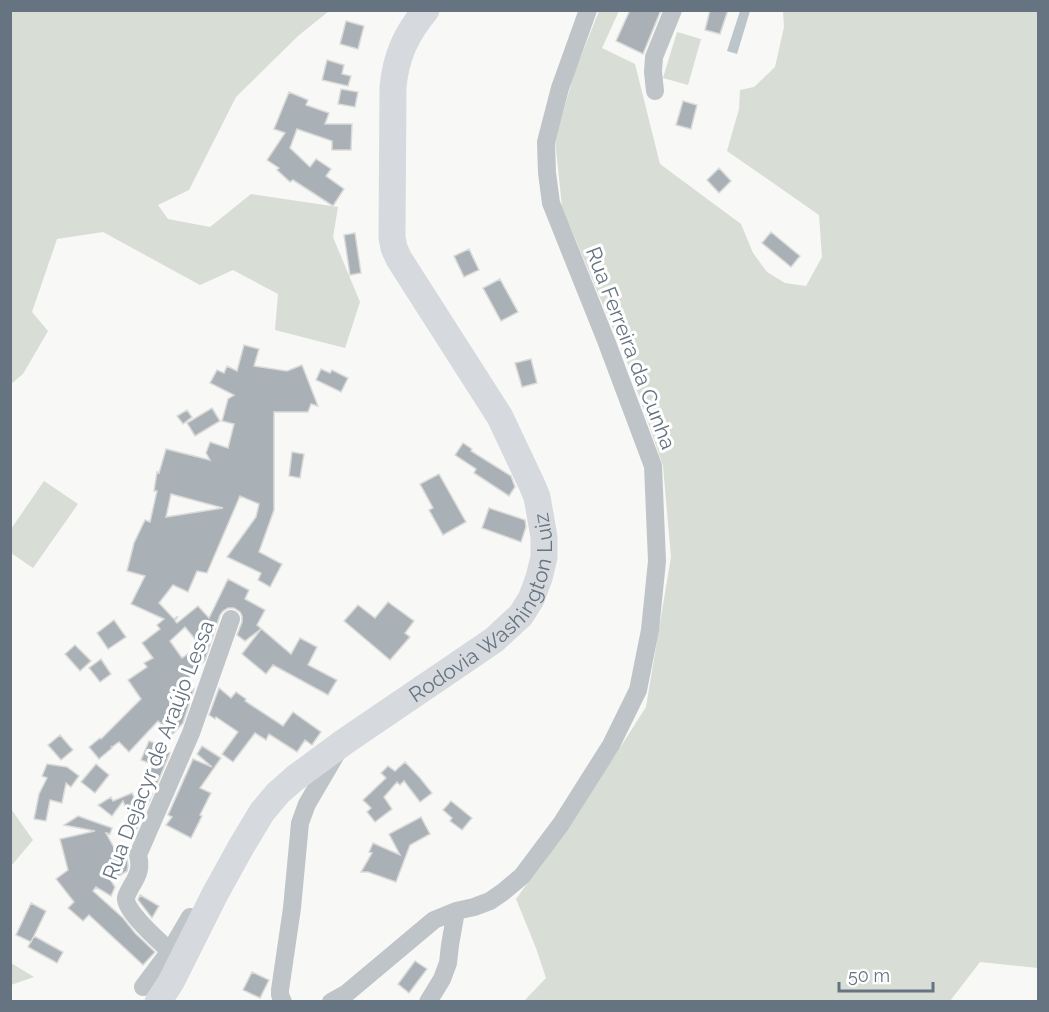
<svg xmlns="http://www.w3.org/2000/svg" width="1049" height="1012" viewBox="0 0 1049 1012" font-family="Raleway,sans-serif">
	<rect width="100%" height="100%" fill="#f8f8f6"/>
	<path fill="#d8ddd5" d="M11,10L329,11L298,36L236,97L189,190L158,205L168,219L210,227L251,194L338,207L333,237L360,302L345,348L275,330L278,294L233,270L200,285L103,232L57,239L32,312L48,331L23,374L11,384Z
		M599,11H619L602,48L635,64L660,164L741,224L753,253L767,272L785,283L806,286L822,257L819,215L727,151L739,109L740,90L754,87L775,67L784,27L783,11H1038V968L980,962L950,1001H524L546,978L536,948L516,899L534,874L616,754L646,707L671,557L663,466L629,367L562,207L555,140L574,74Z
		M677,32L701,39L688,85L663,78Z
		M44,481L78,504L33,568L11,553V529Z
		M11,809L33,840L11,866Z
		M10,963H11L34,977L11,985Z"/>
	<path fill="#bbc5ca" d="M740,11H750L737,54L727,51Z"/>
	<path fill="#a9b1b7" stroke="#dadad8" stroke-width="1.5" fill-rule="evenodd" d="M630,10H661L643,54L616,41Z
		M710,10H728L720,34L705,30Z
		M346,21L364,26L358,49L340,44Z
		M327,60L344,65L342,74L351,76L348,86L322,80Z
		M341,89L358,92L355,107L338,104Z
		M289,92L308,100L306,105L329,113L325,124H352L351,150H332V141L297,129L290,148L310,167L316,159L331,169L326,176L344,189L333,206L293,180L290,182L277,170L279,168L267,160L285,133L274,129Z
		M683,101L697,105L691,129L676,125Z
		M719,168L731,181L719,193L707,180Z
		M771,232L800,256L791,267L762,243Z
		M355,233L361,273L350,275L344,235Z
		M469,249L479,270L464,277L454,256Z
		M500,279L518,312L501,321L483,288Z
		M244,345L259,349L254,366L287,371L302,365L318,406L311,404L308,412H274V510L259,552L282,564L270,587L258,580L261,573L227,557L256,517L259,504L240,496L207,573L197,571L188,592L173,585L159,603L174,619L178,616L175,621L177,623L198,606L209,618L228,579L249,590L245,599L265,610L257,625L291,654L300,638L317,647L308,665L337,680L328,695L273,665L266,674L242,654L261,629L245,641L237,635L242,622V616L240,612L234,608H228L223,611L220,615L205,660L171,697L176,703L194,689L183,723L173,734L158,721L129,752L119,742L112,747L111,746L112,748L99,759L89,747L100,738L101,739L141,699L128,680L147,667L144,663L153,658L142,643L160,629L157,625L164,619L131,604L145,576L127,571L134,543L145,520L150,522L157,491H154L157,472L159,473L166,449L210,460L206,453L210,442L228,448L234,424L222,421L228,399L234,395L210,383L217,370L224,373L227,366L237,371ZM171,494L223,508L166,517ZM185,627L200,645L182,658L170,641Z
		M531,359L537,383L522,387L515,363Z
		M321,369L330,373L332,370L348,378L341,392L316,380Z
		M212,408L220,421L195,436L187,423Z
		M187,410L192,417L183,424L177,416Z
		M463,443L472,449L471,451L511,476L515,487L509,496L474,473L476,469L455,455Z
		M292,452L304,454L300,478L289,476Z
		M439,474L466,522L443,535L429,510L433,508L420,484Z
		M489,508L525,520L526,527L521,542L482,528Z
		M388,602L414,621L405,633L410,637L390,660L344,621L358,605L375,618Z
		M114,620L126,637L108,649L97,633Z
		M75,645L91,661L80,671L65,654Z
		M101,659L111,674L100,682L89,668Z
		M219,688L231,698L236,692L246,699L245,701L283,726L293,712L321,732L312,745L305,740L297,752L269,734L266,740L255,733L233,762L222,754L238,732L216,717L215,719L209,715Z
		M60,735L73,750L61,760L48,745Z
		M149,741L162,746L161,748L170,753L155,789L142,776L154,765L141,760Z
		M202,746L221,758L200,788L211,793L200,815L202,816L191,838L166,825L172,817L168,815L193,759L212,767L197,754Z
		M405,762L420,778L432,793L420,802L404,781L400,785L397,782L384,797L392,809L375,822L367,812L371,808L363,800L386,778L381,773L388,766L395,771Z
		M47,764L67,767L79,776L71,787L66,783L62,803L50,800L46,821L34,819L39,794L47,778L42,776Z
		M96,764L109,775L95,793L81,782Z
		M132,793L139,808L153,793L136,831L123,801L112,816L98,805L111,797L113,801Z
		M451,801L472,818L462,830L450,821L452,818L443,810Z
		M78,816L112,828L110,834L106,833L122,862L127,858L128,866L127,871L111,881L115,887L111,896L96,887L93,891L123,918L135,933L155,952L143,965L89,915L83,921L68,908L74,902L56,879L68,870L60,839L95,831L64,825Z
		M421,817L430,834L410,845L396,882L368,872H361L372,853L369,852L373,843L400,855L389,834Z
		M140,895L159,906L152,918L138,900Z
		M31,903L46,911L31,942L16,935Z
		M34,936L63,952L57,963L28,947Z
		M415,961L427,969L409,993L398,984Z
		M252,972L269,980L260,998L243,990Z"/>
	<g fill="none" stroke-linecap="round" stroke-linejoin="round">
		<path stroke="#bfc4c8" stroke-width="18" d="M655,91L653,72L654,57L673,10
			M170,951C160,942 124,910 126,898C127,893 130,889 132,885C139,874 141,867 138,855L191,733L231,619
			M143,987L170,951L190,917
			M283,1002L280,995V990L292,908L300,823L307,804L338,751
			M331,1002L347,993L434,920L456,911L474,907L490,901L503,892L522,876L561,824L611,745L638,690L650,630L657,561L653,466L607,343L551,203L547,173L546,142L560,88L588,10
			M428,1002L442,979L448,963L450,945L456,911"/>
		<path stroke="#d6dade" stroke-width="27" id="s1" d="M158,1002L171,982L215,894L241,847L262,812L278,793L295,778L344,742L494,640L521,615L531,599L539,578L544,557V537L537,497L532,485L500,417L399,259L394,248L392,237L393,87C396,56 406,34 426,10"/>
	</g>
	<g text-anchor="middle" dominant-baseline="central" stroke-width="6" stroke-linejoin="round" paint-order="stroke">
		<g font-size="21" fill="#657480" stroke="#fff">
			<text transform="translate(631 348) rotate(69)">Rua Ferreira da Cunha</text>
			<text stroke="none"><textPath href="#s1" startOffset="528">Rodovia Washington Luiz</textPath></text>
			<text transform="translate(158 750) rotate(-69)">Rua Dejacyr de Araújo Lessa</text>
		</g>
	</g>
	<rect width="1049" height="1012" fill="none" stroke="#657480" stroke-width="24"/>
	<path d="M839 982v9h94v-9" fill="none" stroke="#657480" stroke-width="3"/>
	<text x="848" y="982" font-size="18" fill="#657480" stroke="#ffffff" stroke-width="4.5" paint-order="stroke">50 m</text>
</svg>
